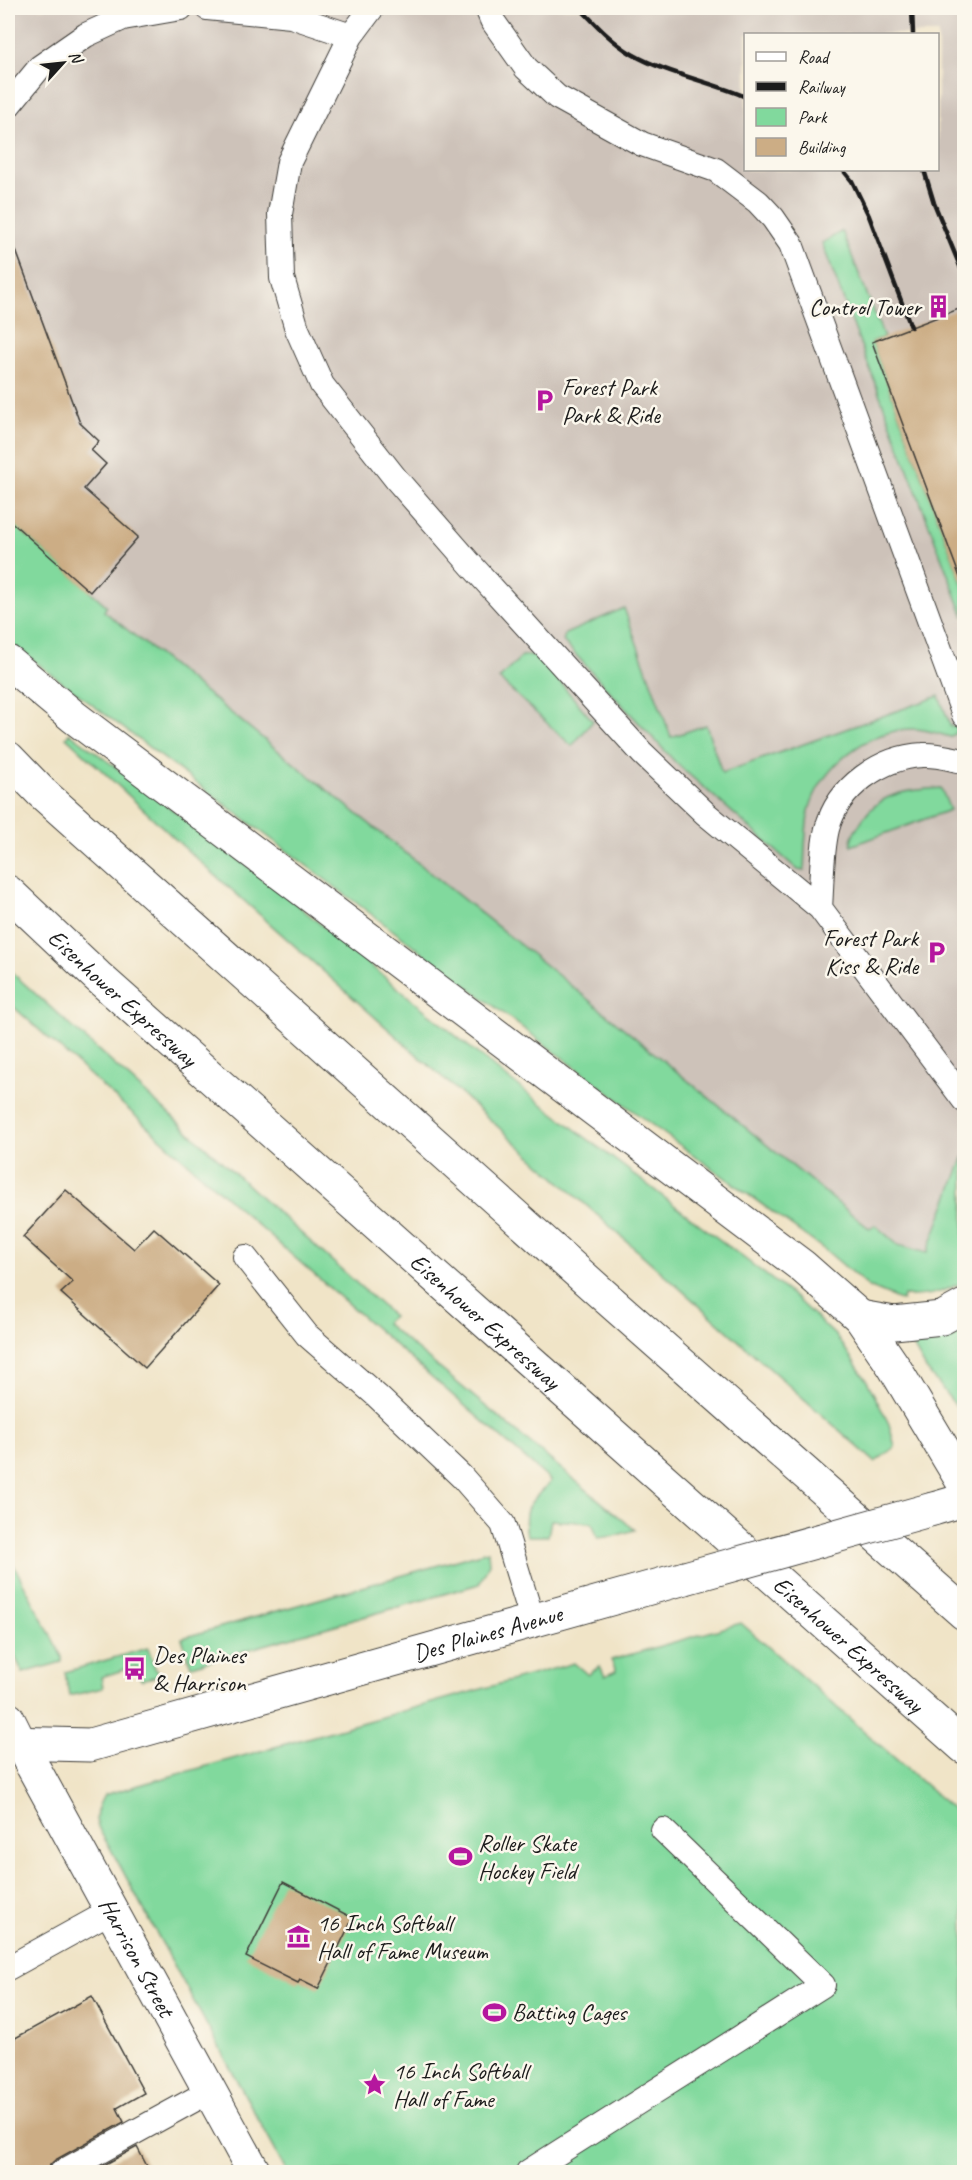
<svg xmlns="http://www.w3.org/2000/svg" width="972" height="2180" viewBox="0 0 972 2180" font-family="Caveat,sans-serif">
	<rect width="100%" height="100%" fill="#fbf7ec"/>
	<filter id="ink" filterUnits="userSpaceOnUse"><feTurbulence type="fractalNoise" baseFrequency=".0167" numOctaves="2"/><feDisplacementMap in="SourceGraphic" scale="12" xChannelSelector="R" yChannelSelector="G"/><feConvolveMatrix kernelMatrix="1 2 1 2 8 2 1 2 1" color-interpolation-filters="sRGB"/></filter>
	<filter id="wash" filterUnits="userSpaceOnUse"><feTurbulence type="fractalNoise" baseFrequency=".008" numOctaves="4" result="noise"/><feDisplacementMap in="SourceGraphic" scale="24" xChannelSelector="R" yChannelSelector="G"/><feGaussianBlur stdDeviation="1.35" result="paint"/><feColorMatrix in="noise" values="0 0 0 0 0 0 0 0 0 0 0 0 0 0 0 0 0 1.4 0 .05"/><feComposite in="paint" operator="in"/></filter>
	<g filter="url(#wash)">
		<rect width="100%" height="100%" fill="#f0e4c7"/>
		<path fill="#cdc2b9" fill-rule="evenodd" d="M8,8H964V1156L927,1253L898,1245L875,1225L870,1229L584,996L103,611L106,606L8,519ZM746,34H938V170H746Z"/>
		<path fill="#81d99d" stroke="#4e7a5c" stroke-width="1.5" d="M842,231L884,337L872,342L964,588V617L822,243Z
			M8,519L107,606L104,611L584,996L870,1229L875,1225L898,1245L927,1253L964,1156V1281C943,1293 928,1297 903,1296L902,1301L869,1287L829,1253L648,1122L10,643L8,640Z
			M624,608L671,737L706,725L722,773L939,696L951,727L957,726L956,733L950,737C934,732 918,727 901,730C860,736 819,771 809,811C805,829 805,852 804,871L798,870L677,764L563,641L565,634Z
			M532,655L541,660L593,721L572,746L499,679L522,656Z
			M70,733L272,884L501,1073L791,1294L837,1337L867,1381L889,1424L895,1447L875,1462L188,851L66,737Z
			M941,788L950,810L851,846C850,838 854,833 859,825C879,791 906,791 941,788Z
			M8,969L393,1316L385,1323L635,1530L614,1536L598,1538L592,1523L551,1520L548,1536H527C521,1503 532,1503 551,1481L262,1229L8,1002Z
			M964,1331V1416L926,1369L913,1346C928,1337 948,1338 964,1331Z
			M488,1551L489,1564L479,1584L191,1666L182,1638Z
			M8,1554L62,1657V1662L23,1673L8,1642Z
			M741,1623L964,1819V2172H287L109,1846C95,1825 91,1818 104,1795L574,1663L588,1675L600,1666L605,1676L616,1671L611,1660Z
			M148,1648L158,1676L141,1680L136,1666L101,1677L103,1688L69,1696L65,1672Z"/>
		<g id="blocks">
			<path fill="#ccad85" d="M11,237L80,423L99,441L91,450L106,464L84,489L138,537L90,592L8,519V238Z
				M964,307V579L961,580L872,342Z
				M66,1190L134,1249L154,1228L219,1285L145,1368L61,1293L73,1282L23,1237Z
				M283,1882L353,1918L318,1989L300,1980L298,1983L246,1957Z
				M92,1996L144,2093L117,2108L124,2122L55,2160L50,2165L48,2172H8V2042Z
				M137,2147L150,2172H91Z"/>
		</g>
	</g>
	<g filter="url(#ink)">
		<use href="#blocks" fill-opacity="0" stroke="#3c3a36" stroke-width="1.5"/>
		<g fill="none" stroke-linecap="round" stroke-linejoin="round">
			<defs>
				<path id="service" d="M207,8L291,16L351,36
					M372,8L351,36L289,162L280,214L282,278L297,329L322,385L396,479L472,566L642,753L706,814L820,908L964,1100
					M487,8L492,20L526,68L557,97L642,144L716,170L758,202L773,218L791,244L964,715
					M8,106L40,67L86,35L123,18L181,8
					M820,908C822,882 821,854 827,829C838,787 881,757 923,755C937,754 951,759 964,761
					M245,1257L307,1335L377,1396L462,1477L503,1524L533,1622
					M8,1968L111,1911
					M62,2172L210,2091
					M528,2172L823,1985L663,1830"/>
				<g id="tertiary">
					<path id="s1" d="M20,1743L254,2172"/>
				</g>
				<g id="secondary">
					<path d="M933,1509L964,1500"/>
					<path id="s2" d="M8,1743L90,1745L685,1578"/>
				</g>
				<g id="motorway">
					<path d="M8,662L74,717L802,1266L860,1317L894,1367L964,1484"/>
					<path d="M8,758L41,792L600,1292L964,1613"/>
					<path id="s3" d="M8,892L97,976L964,1747"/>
					<path d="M860,1317L894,1323L942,1318L964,1306"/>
					<path d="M8,1719L20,1743"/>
				</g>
			</defs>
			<use href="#service" stroke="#3c3a36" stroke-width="26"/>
			<use href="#tertiary" stroke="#3c3a36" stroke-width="35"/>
			<use href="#secondary" stroke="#3c3a36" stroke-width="35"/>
			<use href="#motorway" stroke="#3c3a36" stroke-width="35"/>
			<use href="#service" stroke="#fff" stroke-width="24"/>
			<use href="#tertiary" stroke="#fff" stroke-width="33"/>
			<use href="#secondary" stroke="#fff" stroke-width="33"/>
			<use href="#motorway" stroke="#fff" stroke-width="33"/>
			<path stroke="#1c1c1c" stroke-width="4.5" d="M580,8C596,25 612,42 632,54C667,74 709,81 746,97
				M912,8L913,34
				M843,170L852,181L869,216L911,327
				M924,170L934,203L964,276"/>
			<defs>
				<path id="secondary-bridge" d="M685,1578L933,1509"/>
			</defs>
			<use href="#secondary-bridge" stroke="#3c3a36" stroke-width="35" stroke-linecap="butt"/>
			<use href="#secondary-bridge" stroke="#fff" stroke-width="33"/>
		</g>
	</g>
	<defs>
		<symbol id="building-bare" viewBox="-9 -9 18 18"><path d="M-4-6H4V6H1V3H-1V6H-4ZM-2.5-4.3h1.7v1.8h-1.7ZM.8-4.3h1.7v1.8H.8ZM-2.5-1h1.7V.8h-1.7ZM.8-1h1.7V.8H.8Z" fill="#b5179e" stroke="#fbf7ec" stroke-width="2.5" paint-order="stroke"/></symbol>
		<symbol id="parking-bare" viewBox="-9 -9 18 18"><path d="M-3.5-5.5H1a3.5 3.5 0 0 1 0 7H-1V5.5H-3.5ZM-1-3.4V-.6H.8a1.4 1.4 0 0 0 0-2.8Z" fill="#b5179e" stroke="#fbf7ec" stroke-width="2.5" paint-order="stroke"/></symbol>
		<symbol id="bus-bare" viewBox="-9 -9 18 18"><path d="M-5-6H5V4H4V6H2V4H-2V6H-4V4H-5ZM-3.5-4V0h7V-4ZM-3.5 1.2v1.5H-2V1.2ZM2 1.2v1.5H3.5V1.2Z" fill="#b5179e" stroke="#fbf7ec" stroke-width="2.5" paint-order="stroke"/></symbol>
		<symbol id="stadium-bare" viewBox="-9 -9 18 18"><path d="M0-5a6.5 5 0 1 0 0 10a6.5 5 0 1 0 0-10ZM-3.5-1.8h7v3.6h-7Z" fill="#b5179e" stroke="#fbf7ec" stroke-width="2.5" paint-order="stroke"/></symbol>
		<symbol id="museum-bare" viewBox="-9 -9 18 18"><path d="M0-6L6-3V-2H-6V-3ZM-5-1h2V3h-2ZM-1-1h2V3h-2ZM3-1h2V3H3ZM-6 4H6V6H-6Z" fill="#b5179e" stroke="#fbf7ec" stroke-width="2.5" paint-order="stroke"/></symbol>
		<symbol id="sight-bare" viewBox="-9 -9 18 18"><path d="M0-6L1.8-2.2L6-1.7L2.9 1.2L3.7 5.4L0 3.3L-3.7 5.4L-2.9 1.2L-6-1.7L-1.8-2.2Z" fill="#b5179e" stroke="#fbf7ec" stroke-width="2.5" paint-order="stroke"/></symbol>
	</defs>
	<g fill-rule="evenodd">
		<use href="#building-bare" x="922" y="290" width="33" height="33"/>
		<use href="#parking-bare" x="528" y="384" width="33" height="33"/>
		<use href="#parking-bare" x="920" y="936" width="33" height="33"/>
		<use href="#bus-bare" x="118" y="1652" width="33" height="33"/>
		<use href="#stadium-bare" x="444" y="1840" width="33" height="33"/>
		<use href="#museum-bare" x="282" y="1920" width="33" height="33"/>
		<use href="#stadium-bare" x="478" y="1996" width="33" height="33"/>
		<use href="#sight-bare" x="358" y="2068" width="33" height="33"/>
	</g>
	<g text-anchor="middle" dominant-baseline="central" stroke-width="5" stroke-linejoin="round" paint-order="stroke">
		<g font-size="24" fill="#1c1c1c" stroke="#fbf7ec" text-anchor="start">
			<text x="921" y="307" text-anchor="end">Control Tower</text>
			<text x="562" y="387">Forest Park<tspan x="562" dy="28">Park &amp; Ride</tspan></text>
			<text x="918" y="938" text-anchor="end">Forest Park<tspan x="918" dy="28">Kiss &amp; Ride</tspan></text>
			<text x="153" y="1655">Des Plaines<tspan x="153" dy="28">&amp; Harrison</tspan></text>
			<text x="478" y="1843">Roller Skate<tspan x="478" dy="28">Hockey Field</tspan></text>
			<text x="317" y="1923">16 Inch Softball<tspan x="317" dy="28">Hall of Fame Museum</tspan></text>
			<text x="512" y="2012">Batting Cages</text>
			<text x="393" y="2071">16 Inch Softball<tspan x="393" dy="28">Hall of Fame</tspan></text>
		</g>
		<g font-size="24" fill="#1c1c1c" stroke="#fbf7ec">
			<text stroke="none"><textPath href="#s3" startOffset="156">Eisenhower Expressway</textPath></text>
			<text stroke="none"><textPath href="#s3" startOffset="642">Eisenhower Expressway</textPath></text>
			<text stroke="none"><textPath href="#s2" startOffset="495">Des Plaines Avenue</textPath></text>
			<text stroke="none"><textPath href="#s3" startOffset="1128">Eisenhower Expressway</textPath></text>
			<text stroke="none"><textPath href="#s1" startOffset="244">Harrison Street</textPath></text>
		</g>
	</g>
	<rect width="972" height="2180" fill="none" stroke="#fbf7ec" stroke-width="30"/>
	<rect x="744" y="33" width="195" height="138" fill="#fbf7ec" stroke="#a29f99" stroke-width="1.5"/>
	<rect x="756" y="52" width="30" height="9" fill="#ffffff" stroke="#a29f99" stroke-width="1.5"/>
	<text x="798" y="63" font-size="18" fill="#1c1c1c">Road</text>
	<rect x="756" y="82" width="30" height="9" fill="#1c1c1c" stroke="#a29f99" stroke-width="1.5"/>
	<text x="798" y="93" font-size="18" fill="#1c1c1c">Railway</text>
	<rect x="756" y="108" width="30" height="18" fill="#81d99d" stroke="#a29f99" stroke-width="1.5"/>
	<text x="798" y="123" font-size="18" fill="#1c1c1c">Park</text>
	<rect x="756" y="138" width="30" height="18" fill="#ccad85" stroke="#a29f99" stroke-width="1.5"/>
	<text x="798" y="153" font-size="18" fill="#1c1c1c">Building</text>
	<g transform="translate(63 63) rotate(63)" stroke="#fbf7ec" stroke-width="4.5" paint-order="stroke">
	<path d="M0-4.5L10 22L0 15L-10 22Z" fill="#1c1c1c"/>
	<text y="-9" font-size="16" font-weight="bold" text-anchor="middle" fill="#1c1c1c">N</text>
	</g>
</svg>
